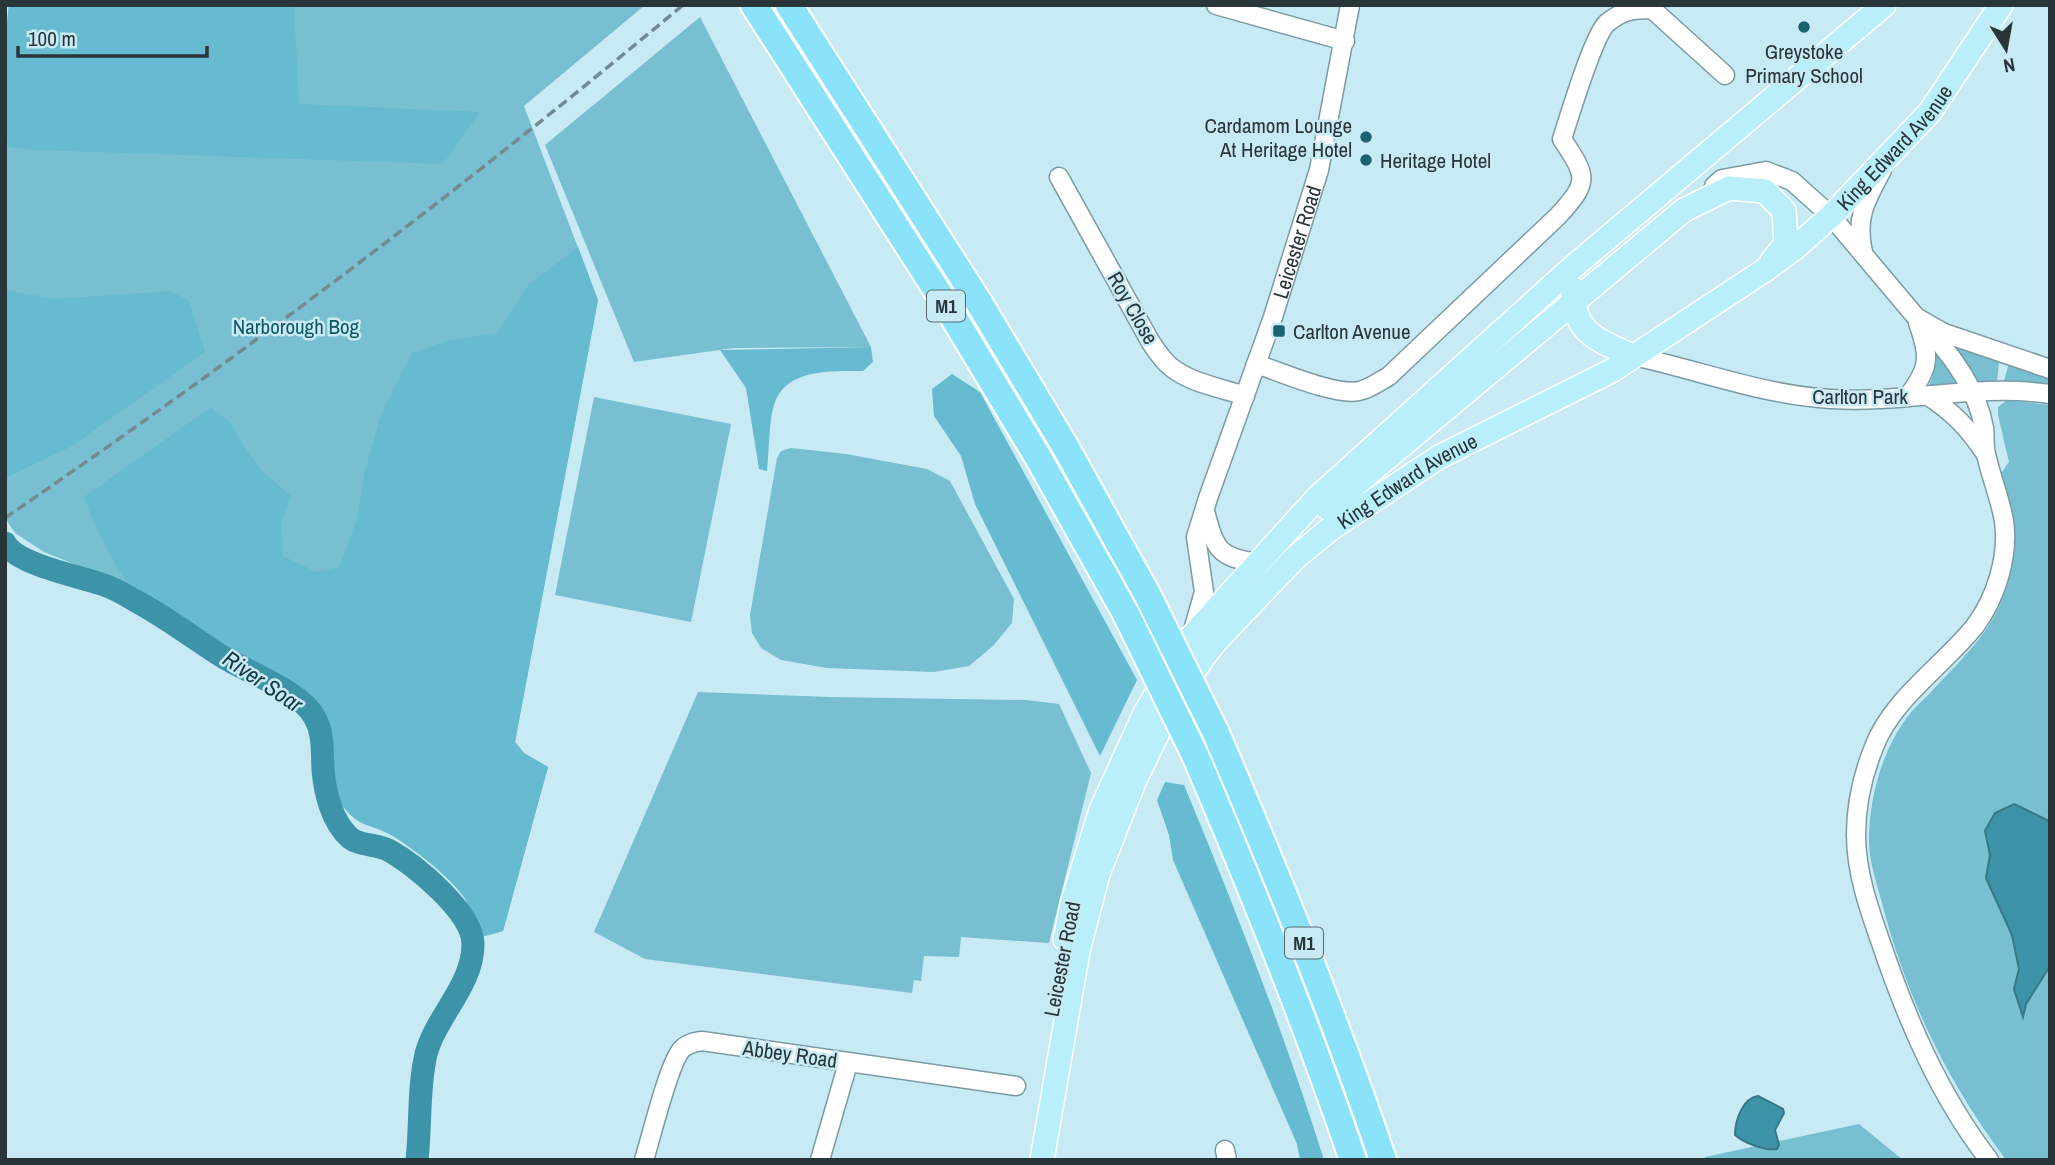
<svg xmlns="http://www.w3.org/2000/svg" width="2055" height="1165" viewBox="0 0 2055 1165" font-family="'Archivo Narrow',sans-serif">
	<rect width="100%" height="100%" fill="#c8eaf4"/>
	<path fill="#77bfd1" d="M9,5H645L524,106L598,300L515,742L524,753L548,767L503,931L481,937C475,924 471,909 464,897C450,877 412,847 391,835C370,823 358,827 342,805C327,786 331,755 327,732C325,720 318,709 311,699L131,587L44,552L15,533L5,518V47Z
		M700,17L871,347L734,348L634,362L545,145Z
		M1942,339L1999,362L1997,382L1971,385Z
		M1933,346L1962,384L1928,388L1933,375Z
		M2008,366L2050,378V387L2004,381Z
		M594,397L731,424L691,622L555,595Z
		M2007,400L2050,405V1160H2006C1947,1081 1907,999 1882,903C1877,884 1869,862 1869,841C1869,798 1882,750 1908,716C1914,708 1923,700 1930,693C1966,654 2000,626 2010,572C2012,563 2015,554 2015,545C2014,522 2006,496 2002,472L2009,462L1998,415V407Z
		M791,448L846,454L927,469L950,481L1014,599L1012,623L993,646L969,666L934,672L827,668L781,660L761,648L752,633L750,615L777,458L781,451Z
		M698,692L830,697L1026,700L1059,704L1091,773L1049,943L961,937L959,957L924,956L921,981L914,980L912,993L645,959L594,932Z
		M1859,1124L1903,1160H1705V1157Z"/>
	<path fill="#67bbd0" d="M9,5H294L299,104L480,112L443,164L36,150L9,147C0,111 4,42 9,5Z
		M578,247L598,300L515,742L524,753L548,767L503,931L481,937C475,924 471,909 464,897C450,877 412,847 391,835C369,823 359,828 342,805C327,786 331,755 327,732C325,720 318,709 311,699L131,587C110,559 96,529 84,497L211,407L233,425L237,436L260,469L291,496L281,523L283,556L316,572L339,567L357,520L364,474L382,412L412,353L450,340L497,333L529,284Z
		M5,290L55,299L171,291L189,301L205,352L72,446L5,478Z
		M871,347L873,362L863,371C832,371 785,368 774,405C769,420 769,454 767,471L759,469L746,388L720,350Z
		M952,374L980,392L1137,680L1100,756L975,504L961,456L934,416L932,389Z
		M1165,782L1184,785C1235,908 1284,1032 1324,1160H1300L1297,1144L1173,860L1169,835L1157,800Z"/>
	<path fill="#3d93a7" stroke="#377786" stroke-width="2" d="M2014,804L2047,820L2050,824V966L2026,1004L2023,1017L2014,989L2019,969L2012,935L1986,878L1990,855L1985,831L1995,813Z
		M1758,1096L1783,1109L1784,1113L1775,1130L1779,1145L1777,1149C1765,1151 1744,1143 1735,1135C1735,1120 1743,1098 1758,1096Z"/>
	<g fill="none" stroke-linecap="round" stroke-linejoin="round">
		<path stroke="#3d93a7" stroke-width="23" d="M5,543C16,564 78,576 101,584C112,587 124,594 134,600C166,617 193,638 223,657C249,673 302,692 315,718C324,734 322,754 323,770C325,793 332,822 350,838C360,846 378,844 390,851C415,865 472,912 473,943C474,984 436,1016 426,1054C418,1089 421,1124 417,1160"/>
		<defs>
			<g id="minor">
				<path d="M1216,5L1345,41"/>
				<path d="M1059,177L1150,341C1156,350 1162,360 1171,367C1190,383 1222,388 1245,396"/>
				<path d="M1714,186L1722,179L1766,171L1792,181L1831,216L1916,317L1944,333L2050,369"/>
				<path d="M1863,252C1855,217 1866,200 1882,170"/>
				<path d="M1916,317C1945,346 1977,385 1984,428C1985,437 1984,446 1986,454C1991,477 2000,498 2004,521C2009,556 1996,598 1975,626C1944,665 1892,699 1874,747C1863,774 1856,806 1856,835C1856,872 1869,909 1881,943C1907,1020 1939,1095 1989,1160"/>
				<path d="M1633,356C1699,370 1763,395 1831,399C1904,404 1976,383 2050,394"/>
				<path d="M1256,364C1281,372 1335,396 1359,391C1370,389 1380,381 1389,376L1558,216C1590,181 1587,177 1562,139C1569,118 1593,36 1607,23C1623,10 1633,9 1652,9L1725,75"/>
				<path d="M1908,396C1930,368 1930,356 1918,323"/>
				<path d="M1928,396C1953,412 1969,429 1985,453"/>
				<path d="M1205,511C1215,549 1218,558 1259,563"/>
				<path id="s1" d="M1192,634L1204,592L1196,537L1208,498L1273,317L1319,170L1350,5"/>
				<path d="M1225,1150L1227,1160"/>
				<path d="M644,1160C651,1138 669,1062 682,1049C688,1043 695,1042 702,1041L1016,1086"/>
				<path d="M820,1160L848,1063"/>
			</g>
			<g id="major">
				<path d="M1573,289C1573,334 1598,340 1633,356"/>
				<path d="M1327,508L1684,210L1729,188L1765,191L1784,211L1786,244L1772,261"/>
				<path d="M1065,939L1072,904L1101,810L1145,713L1192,636L1318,497L1573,267L1884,5"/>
				<path id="s2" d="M1042,1160L1078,951L1098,874L1134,782L1164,720L1202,659L1216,641L1295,558L1329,530L1439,457L1613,370L1765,270L1795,248L1831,216L1930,112L2001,5"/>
			</g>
			<path id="highway" d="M754,5L948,308L1039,459L1126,614
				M789,5L978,301L1065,446L1147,594
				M1215,731C1276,872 1334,1014 1383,1160
				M1195,755C1252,888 1306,1022 1353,1160"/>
		</defs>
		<use href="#minor" stroke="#7b9ba3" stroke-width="21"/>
		<use href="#major" stroke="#fff" stroke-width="26"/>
		<use href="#highway" stroke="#fff" stroke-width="30"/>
		<use href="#minor" stroke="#fff" stroke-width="18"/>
		<use href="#major" stroke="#b9eefb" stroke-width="23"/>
		<use href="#highway" stroke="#8ae3f9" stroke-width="26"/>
		<path stroke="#738a91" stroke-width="3.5" stroke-dasharray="10 5" stroke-linecap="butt" d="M5,518C239,358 465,187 683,5"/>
		<defs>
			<path id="highway-bridge" d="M1147,594L1215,731
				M1126,614L1195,755"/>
		</defs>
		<use href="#highway-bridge" stroke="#fff" stroke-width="30" stroke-linecap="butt"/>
		<use href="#highway-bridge" stroke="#8ae3f9" stroke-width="26"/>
	</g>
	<g fill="#1a6271" stroke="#c8eaf4" stroke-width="2.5">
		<circle cx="1804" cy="27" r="7"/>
		<circle cx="1366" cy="137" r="7"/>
		<circle cx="1366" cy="160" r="7"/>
		<rect x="1272" y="324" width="14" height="14" rx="3.5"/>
	</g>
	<g text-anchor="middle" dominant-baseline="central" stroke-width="5" stroke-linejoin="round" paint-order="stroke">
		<g fill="#c8eaf4" stroke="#586b71" stroke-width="2">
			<rect x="927" y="290.5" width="38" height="31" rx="5"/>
			<rect x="1285" y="927.5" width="38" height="31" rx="5"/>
		</g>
		<g font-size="19" font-weight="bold" fill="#283539">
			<text x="946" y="306">M1</text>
			<text x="1304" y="943">M1</text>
		</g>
		<g font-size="21" fill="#283539" stroke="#c8eaf4" text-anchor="start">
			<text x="1804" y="51" text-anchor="middle">Greystoke<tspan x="1804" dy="24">Primary School</tspan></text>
			<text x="1352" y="125" text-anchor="end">Cardamom Lounge<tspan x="1352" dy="24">At Heritage Hotel</tspan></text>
			<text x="1380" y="160">Heritage Hotel</text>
			<text x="1293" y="331">Carlton Avenue</text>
		</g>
		<g font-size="21" fill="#283539" stroke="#c8eaf4">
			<text stroke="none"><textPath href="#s2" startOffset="1400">King Edward Avenue</textPath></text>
			<text stroke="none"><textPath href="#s1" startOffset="411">Leicester Road</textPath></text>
			<text transform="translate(1133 308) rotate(60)">Roy Close</text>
			<text x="1860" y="396">Carlton Park</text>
			<text stroke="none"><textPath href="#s2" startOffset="805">King Edward Avenue</textPath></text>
			<text transform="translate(1062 959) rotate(-79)">Leicester Road</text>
			<text transform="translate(790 1054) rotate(8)">Abbey Road</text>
		</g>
		<g font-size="21" fill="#0e5765" stroke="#c8eaf4">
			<text x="296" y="326">Narborough Bog</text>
		</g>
		<g font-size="23" font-style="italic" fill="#123a43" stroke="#c8eaf4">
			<text transform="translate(263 681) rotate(34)">River Soar</text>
		</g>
	</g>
	<rect width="2055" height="1165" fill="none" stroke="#283539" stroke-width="14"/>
	<g transform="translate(2006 49) rotate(169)" stroke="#c8eaf4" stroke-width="5" paint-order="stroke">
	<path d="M0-5L12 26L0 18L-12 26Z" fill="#283539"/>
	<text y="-10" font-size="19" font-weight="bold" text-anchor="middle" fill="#283539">N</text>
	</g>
	<path d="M18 46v10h189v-10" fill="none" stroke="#283539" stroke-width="3.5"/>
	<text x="28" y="46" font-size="21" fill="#283539" stroke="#c8eaf4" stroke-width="5" paint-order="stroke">100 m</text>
</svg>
